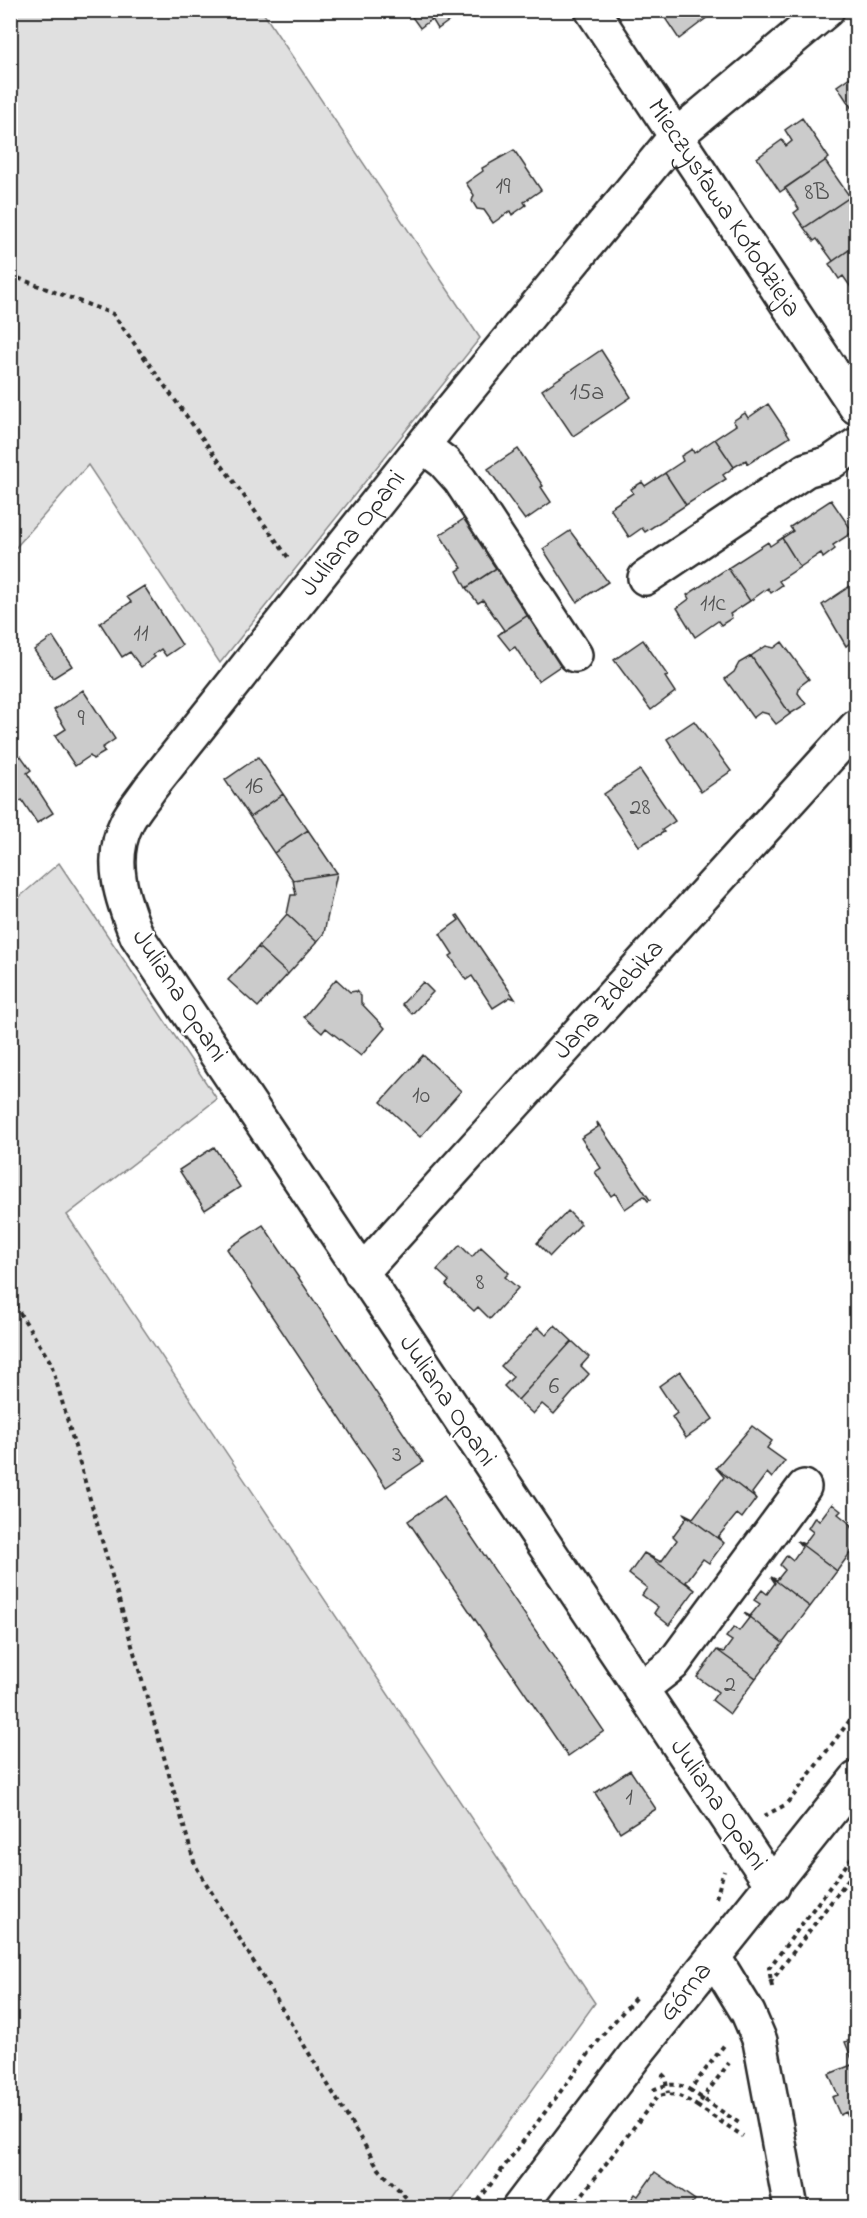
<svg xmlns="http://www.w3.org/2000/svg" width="867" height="2218" viewBox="0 0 867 2218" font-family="'Indie Flower',sans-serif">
	<rect width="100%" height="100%" fill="#fff"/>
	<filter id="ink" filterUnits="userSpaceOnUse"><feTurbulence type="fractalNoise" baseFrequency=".0167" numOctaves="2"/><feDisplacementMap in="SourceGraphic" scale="12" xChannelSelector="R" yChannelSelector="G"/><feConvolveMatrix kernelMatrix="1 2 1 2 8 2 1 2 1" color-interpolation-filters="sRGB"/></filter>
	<g filter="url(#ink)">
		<path fill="#e0e0e0" stroke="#868686" stroke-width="1.5" d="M11,10L262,11L480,338L220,663L88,465L11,553Z
			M59,863L217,1099L67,1215L595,2003L448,2207H11L10,905Z"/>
		<path fill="#cbcbcb" stroke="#2b2b2b" stroke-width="1.5" d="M407,10H464L438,29L432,19L420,28Z
			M664,10H717L679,39L661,12Z
			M856,73V115L837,86Z
			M802,118L829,158L780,192L757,158L782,140L786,146L792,141L785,130Z
			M514,150L541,190L524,202L526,205L512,215L510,211L493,223L484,210L477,209L472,201L474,195L466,183L483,171L482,168Z
			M825,161L850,197L804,228L794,213L799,209L785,188Z
			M850,197L856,207V245L833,261L817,239L814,241L804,228Z
			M856,245V292L855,293L843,276L839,279L829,264Z
			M601,350L631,397L573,436L542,390Z
			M768,404L790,437L748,464L746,460L734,467L715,439L736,425L733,421L745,413L748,418Z
			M715,439L734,467L723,475L726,479L686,505L665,473L683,461L681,456L692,449L694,453Z
			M518,449L543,486L541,487L551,502L525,520L488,469Z
			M665,473L686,505L645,532L642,528L629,537L610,508L633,493L631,489L642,482L645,486Z
			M831,500L853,532L833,545L835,549L823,558L821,553L800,567L782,538L793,531L790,527Z
			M468,516L492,552L487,555L495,567H498L466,588L457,571L462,568L440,535Z
			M570,531L608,582L577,602L543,549Z
			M782,538L800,567L779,581L782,585L771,593L768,588L750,601L728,568L768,542L770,546Z
			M498,567L505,582L509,578L534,611L498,635L504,630L483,600L478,603L466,588Z
			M728,568L750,601L730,614L732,618L721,625L718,621L695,637L677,608L689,599L687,595Z
			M856,571V638L846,646L822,605L856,582L851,575Z
			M144,586L182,645L166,656L161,649L153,655L155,657L141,667L130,652L122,657L100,623L131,602L127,597Z
			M534,611L529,617L536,629L541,626L566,662L538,681L515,647L510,650L498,635Z
			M53,637L72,666L53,678L34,650Z
			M643,640L668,676L665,677L675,692L651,710L614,660Z
			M782,642L809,679L800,686L798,693L806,704L790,714L751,656L766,646L774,648Z
			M751,656L790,714L776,724L768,714L761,712L753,718L725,679L734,672L739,663Z
			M83,690L115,739L102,748L105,752L93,759L90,756L75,766L55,736L66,729L54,710Z
			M694,721L731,771L701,792L667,739Z
			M10,752L16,760L21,756L31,770L27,773L53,813L37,823L22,800L10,808Z
			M258,757L283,794L250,817L225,780Z
			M640,770L675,821L662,830L664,832L639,846L604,794Z
			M283,794L308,830L274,853L250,817Z
			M308,830L337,873L293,880L274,853Z
			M337,873L324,933L317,942L287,914L291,895H296L293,880Z
			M287,914L317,942L288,974L258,947Z
			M458,915L515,999L510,997L493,1008L472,976L466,980L450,956L453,954L440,934L459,920L456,916Z
			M258,947L288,974L258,1007L228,980Z
			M336,979L350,992L356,991L361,996V1003L385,1028L361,1056L326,1028L322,1033L304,1017Z
			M423,982L433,992L412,1014L402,1004Z
			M423,1055L461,1091L420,1137L381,1102Z
			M597,1122L650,1200L648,1201L644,1196L625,1209L615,1193L611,1196L595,1172L601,1168L581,1138L598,1127Z
			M214,1147L240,1187L205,1210L179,1170Z
			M568,1211L581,1224L550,1256L537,1243Z
			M263,1225L423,1462L386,1487L227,1249Z
			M460,1245L472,1257L481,1247L509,1273L505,1277L518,1288L490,1319L478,1307L474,1311L446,1285L449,1281L437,1270Z
			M555,1325L572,1341L518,1400L504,1386L513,1377L501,1366L538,1327L546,1335Z
			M572,1341L589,1357L581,1366L589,1374L554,1414L542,1404L533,1414L518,1400Z
			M680,1371L713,1419L686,1438L672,1417L677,1413L659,1386Z
			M752,1426L772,1441L767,1448L785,1461L772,1478L767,1473L752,1493L756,1499L716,1468Z
			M716,1468L756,1499L742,1518L737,1514L718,1537L724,1543L683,1513L693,1518L724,1477Z
			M444,1496L604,1731L568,1756L408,1521Z
			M832,1504L841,1511L838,1514L848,1522L856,1535V1545L837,1571L797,1541L804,1544L813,1532L808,1528L815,1517L819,1521Z
			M683,1513L724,1543L709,1563L703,1559L686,1582L695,1590L644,1553L661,1562L677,1540L673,1536L687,1517Z
			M797,1541L837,1571L810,1607L771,1577L777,1580L785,1570L780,1565L787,1555L793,1560L802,1547Z
			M644,1553L695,1590L669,1625L654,1613L658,1607L642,1595L647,1588L629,1574Z
			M771,1577L810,1607L783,1643L744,1613L750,1616L760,1604L754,1600L762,1590L767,1594L775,1583Z
			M744,1613L783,1643L756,1678L717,1650L724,1652L732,1641L726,1637L734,1627L739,1631L749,1618Z
			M717,1650L756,1678L730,1714L712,1700L718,1692L697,1677Z
			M630,1770L656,1809L620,1832L595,1793Z
			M856,2038V2128L853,2130L846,2112L840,2115L832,2097L838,2095L829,2074L854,2064L845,2042Z
			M655,2172L695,2200L689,2208H625L635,2194L638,2196Z"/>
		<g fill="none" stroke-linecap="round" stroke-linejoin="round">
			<defs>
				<g id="minor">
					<path id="s1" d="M592,10L856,407"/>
					<path d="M423,446L444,462L460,480L575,655"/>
					<path d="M645,578L806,470L830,463L856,445"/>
					<path id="s2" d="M361,1273L856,727"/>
					<path d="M641,1689L673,1664L804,1487"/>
					<path id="s3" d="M773,1886L137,936C122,900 108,860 127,822C133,810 143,799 151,787L442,421L676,136L827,10"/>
					<path d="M715,1959L748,2013L760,2041L791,2208"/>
					<path id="s4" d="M519,2208L636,2054L856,1779"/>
				</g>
			</defs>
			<use href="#minor" stroke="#2b2b2b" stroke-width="38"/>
			<path stroke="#2b2b2b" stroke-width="4" stroke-dasharray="4.5 4.5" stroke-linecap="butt" d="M10,275L113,314L290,560
				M10,1297L51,1363L195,1865L379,2169L416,2208
				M764,1816L785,1805L794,1795L856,1712
				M850,1837L856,1842
				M716,1898L724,1871
				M770,1983L856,1869
				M772,1987L769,1968L856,1852
				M662,2074L665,2077L668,2093
				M653,2090C667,2084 677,2082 690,2090L725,2044
				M690,2090L742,2125
				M697,2106L743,2136
				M473,2208L606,2031L636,1997
				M572,2208L657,2097C674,2090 682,2097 697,2106L729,2063"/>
			<use href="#minor" stroke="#fff" stroke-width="33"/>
		</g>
	</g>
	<g text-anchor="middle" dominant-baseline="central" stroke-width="5" stroke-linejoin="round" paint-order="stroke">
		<g font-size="24" fill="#535353">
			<text x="503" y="187">19</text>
			<text x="817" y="193">8B</text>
			<text x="587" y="393">15a</text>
			<text x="713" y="604">11c</text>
			<text x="141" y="634">11</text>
			<text x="81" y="719">9</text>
			<text x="254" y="787">16</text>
			<text x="640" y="808">28</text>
			<text x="421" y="1096">10</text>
			<text x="480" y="1283">8</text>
			<text x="554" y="1387">6</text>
			<text x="397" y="1455">3</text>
			<text x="730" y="1685">2</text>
			<text x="629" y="1798">1</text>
		</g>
		<g font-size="27" fill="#2b2b2b" stroke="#fff">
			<text stroke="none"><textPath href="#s1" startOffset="238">Mieczysława Kołodzieja</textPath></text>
			<text stroke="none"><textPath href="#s3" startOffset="1628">Juliana Opani</textPath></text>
			<text transform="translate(179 996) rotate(57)">Juliana Opani</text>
			<text stroke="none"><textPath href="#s2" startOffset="369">Jana Zdebika</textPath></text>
			<text transform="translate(447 1401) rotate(56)">Juliana Opani</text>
			<text transform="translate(718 1805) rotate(56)">Juliana Opani</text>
			<text stroke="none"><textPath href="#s4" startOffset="273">Górna</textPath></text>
		</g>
	</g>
	<rect width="867" height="2218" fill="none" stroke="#fff" stroke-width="36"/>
	<rect x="18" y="18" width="831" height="2182" fill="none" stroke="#2b2b2b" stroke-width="2" filter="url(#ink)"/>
</svg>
